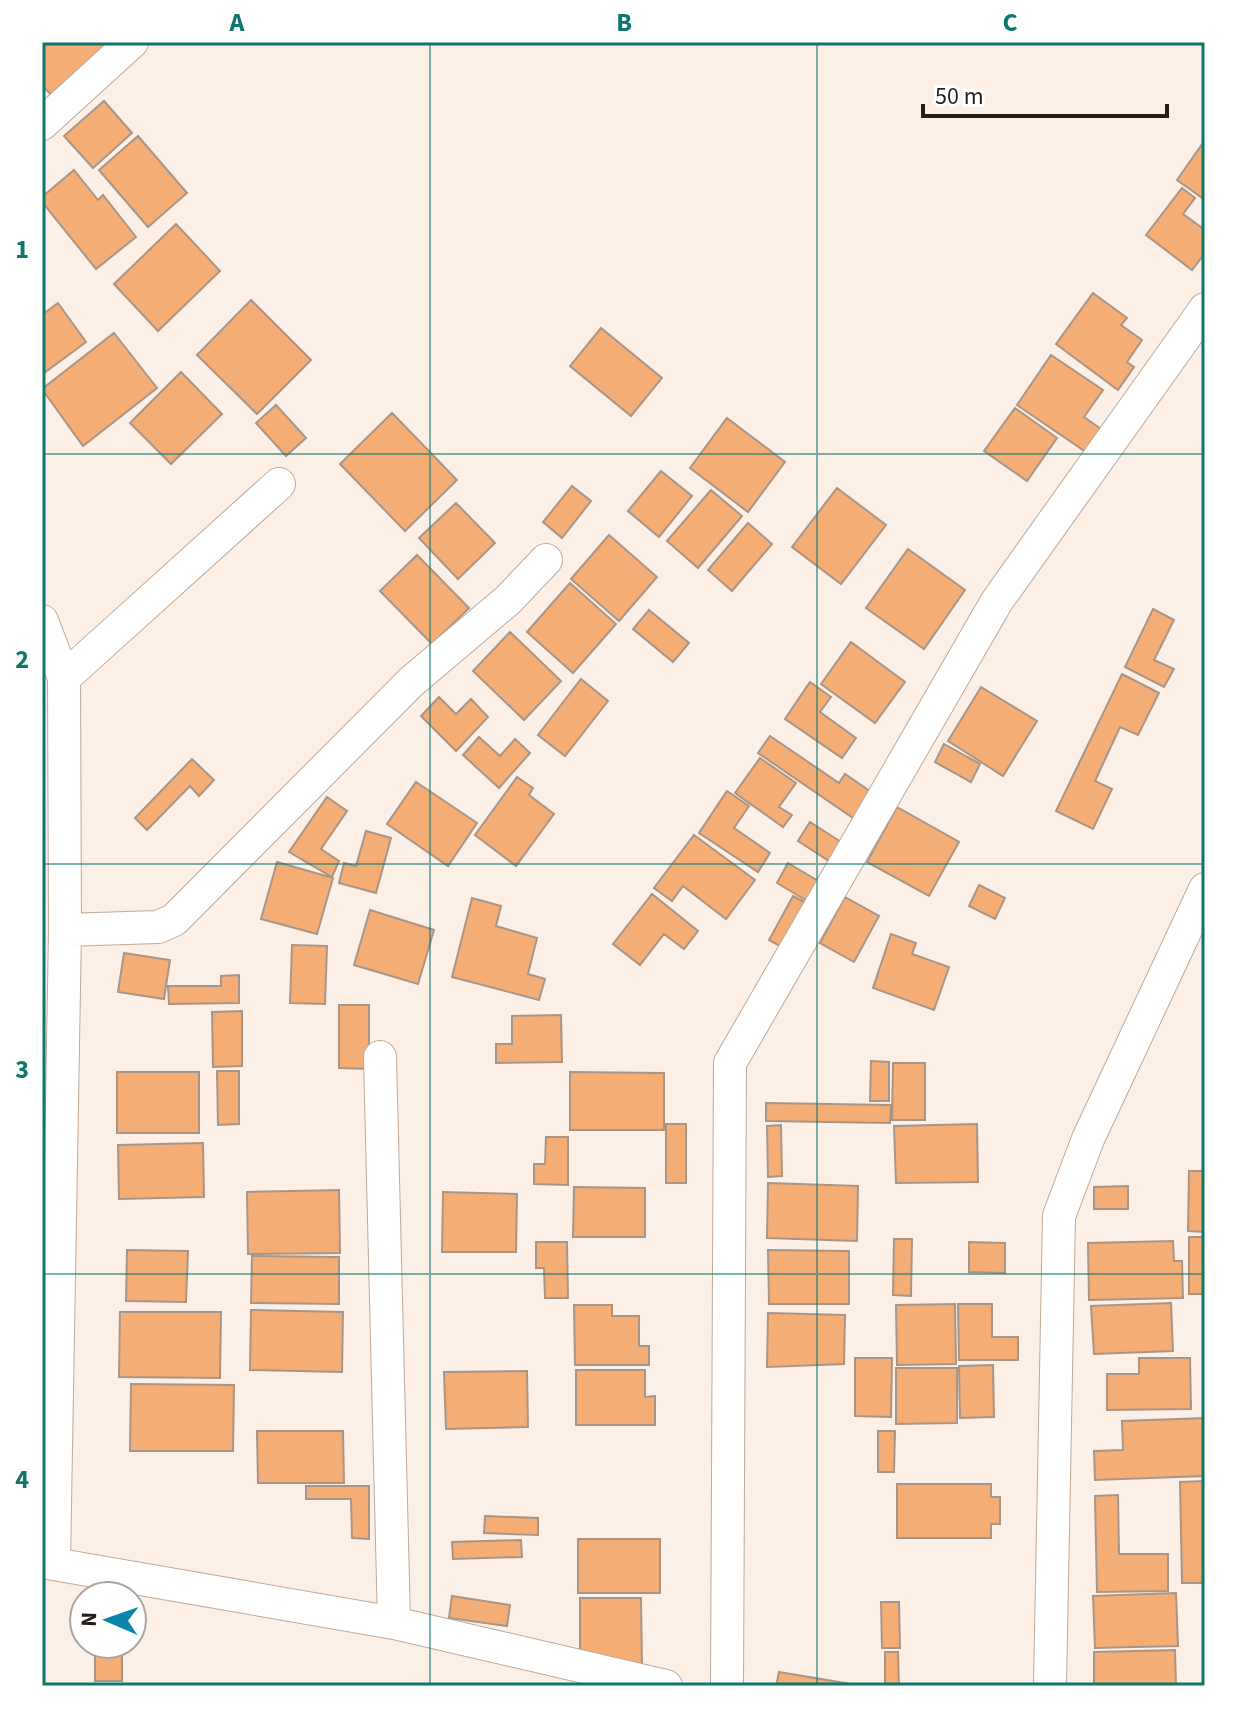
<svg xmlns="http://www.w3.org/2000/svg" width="1247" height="1728" viewBox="0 0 1247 1728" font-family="'Source Sans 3',sans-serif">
	<rect width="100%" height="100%" fill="#fcefe5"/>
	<path fill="#f4ad75" stroke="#a99586" stroke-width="2" d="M42,42H119L57,101L42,85Z
		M104,101L132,133L93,168L64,136Z
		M138,136L187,193L148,227L99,170Z
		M1205,140V200L1177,180Z
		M74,170L98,200L103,195L136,237L96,269L42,202V197Z
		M1182,188L1195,198L1183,214L1205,230V253L1192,270L1146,235Z
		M176,224L220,271L158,331L114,284Z
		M1093,293L1127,318L1121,325L1142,340L1127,362L1134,367L1118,390L1056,344Z
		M251,300L311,360L257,414L197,355Z
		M58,303L86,342L44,373L42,315Z
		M601,328L662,378L631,416L570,366Z
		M114,333L157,388L83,446L42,389Z
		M1051,355L1103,390L1084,417L1101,429L1086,452L1017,405Z
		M181,372L222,414L171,464L130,423Z
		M276,405L306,438L286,456L256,423Z
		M1015,408L1057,438L1027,481L984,451Z
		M392,413L457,480L405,531L340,464Z
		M727,418L785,462L748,512L690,468Z
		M661,471L692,496L659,537L628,511Z
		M572,486L591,501L562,538L543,522Z
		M837,488L886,525L841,584L792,547Z
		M711,490L742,516L698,568L667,541Z
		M456,503L495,543L458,579L419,538Z
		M748,523L772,544L732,591L708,570Z
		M609,535L657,577L619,621L571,579Z
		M908,549L965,590L924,649L866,608Z
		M417,555L469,608L432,644L380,591Z
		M570,583L616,624L573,673L527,632Z
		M1153,609L1174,620L1154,660L1174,669L1164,687L1125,667Z
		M649,610L689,643L673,662L633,629Z
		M510,632L561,681L524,720L473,671Z
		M851,642L905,682L875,723L821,684Z
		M1122,674L1159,693L1138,735L1120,727L1095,781L1112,789L1093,829L1056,811Z
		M581,679L608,701L565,756L538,735Z
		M810,682L831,697L820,712L856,738L842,758L785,719Z
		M981,687L1037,721L1003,776L948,741Z
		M439,697L456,714L471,699L488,717L456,751L421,716Z
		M770,736L839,783L845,774L874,794L856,820L758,753Z
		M479,737L500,756L515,739L530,753L499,788L463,755Z
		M944,744L980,764L971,782L935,762Z
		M760,758L796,783L779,807L792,815L783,827L735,793Z
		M192,759L214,780L199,796L190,786L147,830L135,818Z
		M517,777L533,788L529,795L554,814L516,866L475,835Z
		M416,782L477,823L448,866L387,824Z
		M727,791L749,806L734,828L770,853L758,872L699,833Z
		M327,797L347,811L321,849L339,861L332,877L289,852Z
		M897,807L959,842L929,896L867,862Z
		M810,822L841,842L829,861L798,841Z
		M366,831L391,838L376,893L339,883L344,863L356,866Z
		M694,835L755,880L726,919L683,886L672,901L654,888Z
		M277,862L333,878L317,934L261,919Z
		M788,863L825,885L812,904L777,883Z
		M979,885L1005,898L995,919L969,906Z
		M652,894L698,931L684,949L664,934L640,965L613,944Z
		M793,896L812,906L789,951L769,940Z
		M845,897L879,916L854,962L820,943Z
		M472,898L501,906L496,926L537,938L528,974L545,979L539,1000L452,977Z
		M370,910L434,930L418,984L354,965Z
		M891,934L916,943L912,954L949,967L934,1010L873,988Z
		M292,945L327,946L325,1004L290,1003Z
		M124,953L170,960L164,999L118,992Z
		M239,975V1003L169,1004L168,986H221V976Z
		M339,1005H369V1069L339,1068Z
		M242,1011V1066L213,1067L212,1012Z
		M561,1015L562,1062L496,1063V1044H512V1016Z
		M871,1061L889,1062V1101H870Z
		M893,1063H925V1120H892Z
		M217,1071H239V1124L218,1125Z
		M117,1072H199V1133H117Z
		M570,1072L664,1073V1130H570Z
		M766,1103L891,1105L890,1123L766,1121Z
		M666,1124H686V1183H666Z
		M977,1124L978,1182L896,1183L894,1126Z
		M781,1125L782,1176L768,1177L767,1126Z
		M546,1137H568V1185L534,1184V1164H545Z
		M203,1143L204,1197L119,1199L118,1145Z
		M1189,1171H1205V1232L1188,1231Z
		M768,1183L858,1186L857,1241L767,1238Z
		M1128,1186V1209H1094V1187Z
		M574,1187L645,1188V1237H573Z
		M339,1190L340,1253L248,1254L247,1192Z
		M443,1192L517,1194L516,1252H442Z
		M1189,1237H1205V1294H1189Z
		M894,1239H912L911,1296L893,1295Z
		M1173,1241L1174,1261H1182L1183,1298L1089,1300L1088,1243Z
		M536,1242H567L568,1298H545L544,1268H536Z
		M969,1242L1005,1243V1273L969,1272Z
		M127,1250L188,1251L186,1302L126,1301Z
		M768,1250L849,1251V1304H769Z
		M252,1256L339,1257V1304L251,1303Z
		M1171,1303L1173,1351L1094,1354L1091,1306Z
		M955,1304L956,1364L897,1365L896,1305Z
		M958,1304H992V1337H1018V1360H959Z
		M574,1305H612V1316H639V1346H649V1365H575Z
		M251,1310L343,1312L342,1372L250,1370Z
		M120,1312H221L220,1378L119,1377Z
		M768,1313L845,1315L844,1364L767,1367Z
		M855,1358H892L891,1417L855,1416Z
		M1139,1358H1190L1191,1409L1107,1410V1374H1139Z
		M993,1365L994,1417L960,1418L959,1366Z
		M896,1368H957V1423L896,1424Z
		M576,1370H645V1397L655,1396V1425H576Z
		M527,1371L528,1427L446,1429L444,1372Z
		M131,1384L234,1385L233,1451H130Z
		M1205,1418V1476L1095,1480L1094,1451L1123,1450L1122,1421Z
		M257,1431H343L344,1483H258Z
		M878,1431H895L894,1472H878Z
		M1205,1481V1583H1182L1180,1482Z
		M897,1484H991V1497H1000V1524H991V1538H897Z
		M306,1486H369V1539L352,1538L351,1499H306Z
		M1118,1495L1119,1554H1168V1591L1097,1592L1095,1496Z
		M485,1516L538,1518V1535L484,1533Z
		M578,1539H660V1593H578Z
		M521,1540L522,1557L453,1559L452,1542Z
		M1176,1593L1178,1646L1095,1648L1093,1596Z
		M452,1596L510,1605L507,1626L449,1618Z
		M580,1598H641L642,1669L580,1652Z
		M881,1602H899L900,1648H882Z
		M95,1644H122V1681H95Z
		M1175,1650L1176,1686H1094V1652Z
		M885,1652H898L899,1686H885Z
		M779,1672L863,1686H776Z"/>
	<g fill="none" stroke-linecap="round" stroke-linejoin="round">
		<defs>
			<path id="minor" d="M42,124L132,42
				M42,621L64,678L65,930L54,1564
				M64,678L279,484
				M65,930L158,927L174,920L411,682L508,600L546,560
				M380,1057L394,1623
				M42,1562L394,1623L666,1686
				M727,1686L730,1063L997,601L1205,309
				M1050,1686L1059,1216L1088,1139L1205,889"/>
		</defs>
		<use href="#minor" stroke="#beaa9b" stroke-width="34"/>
		<use href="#minor" stroke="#fff" stroke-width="32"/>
	</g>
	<path fill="none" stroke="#0f766e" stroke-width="2" stroke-opacity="0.55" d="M430,42V1686M817,42V1686M42,454H1205M42,864H1205M42,1274H1205"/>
	<rect width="1247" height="1728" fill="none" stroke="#ffffff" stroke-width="88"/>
	<g transform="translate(108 1620) rotate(272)"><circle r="38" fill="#ffffff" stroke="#a8a5a3" stroke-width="2"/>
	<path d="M0-6L14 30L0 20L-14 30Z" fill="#0a86aa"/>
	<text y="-12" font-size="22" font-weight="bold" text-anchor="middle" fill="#251d18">N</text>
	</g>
	<path d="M923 104v12h244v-12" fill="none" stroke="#251d18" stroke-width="4"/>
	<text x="935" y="104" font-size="24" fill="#251d18" stroke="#ffffff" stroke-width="6" paint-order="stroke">50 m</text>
	<rect x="44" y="44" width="1159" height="1640" fill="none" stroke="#0f766e" stroke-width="3"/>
	<g font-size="26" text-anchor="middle" font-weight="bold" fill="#0f766e">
		<text x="237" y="31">A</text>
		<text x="624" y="31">B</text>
		<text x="1010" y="31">C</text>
		<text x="22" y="258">1</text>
		<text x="22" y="668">2</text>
		<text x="22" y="1078">3</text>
		<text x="22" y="1488">4</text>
	</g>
</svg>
